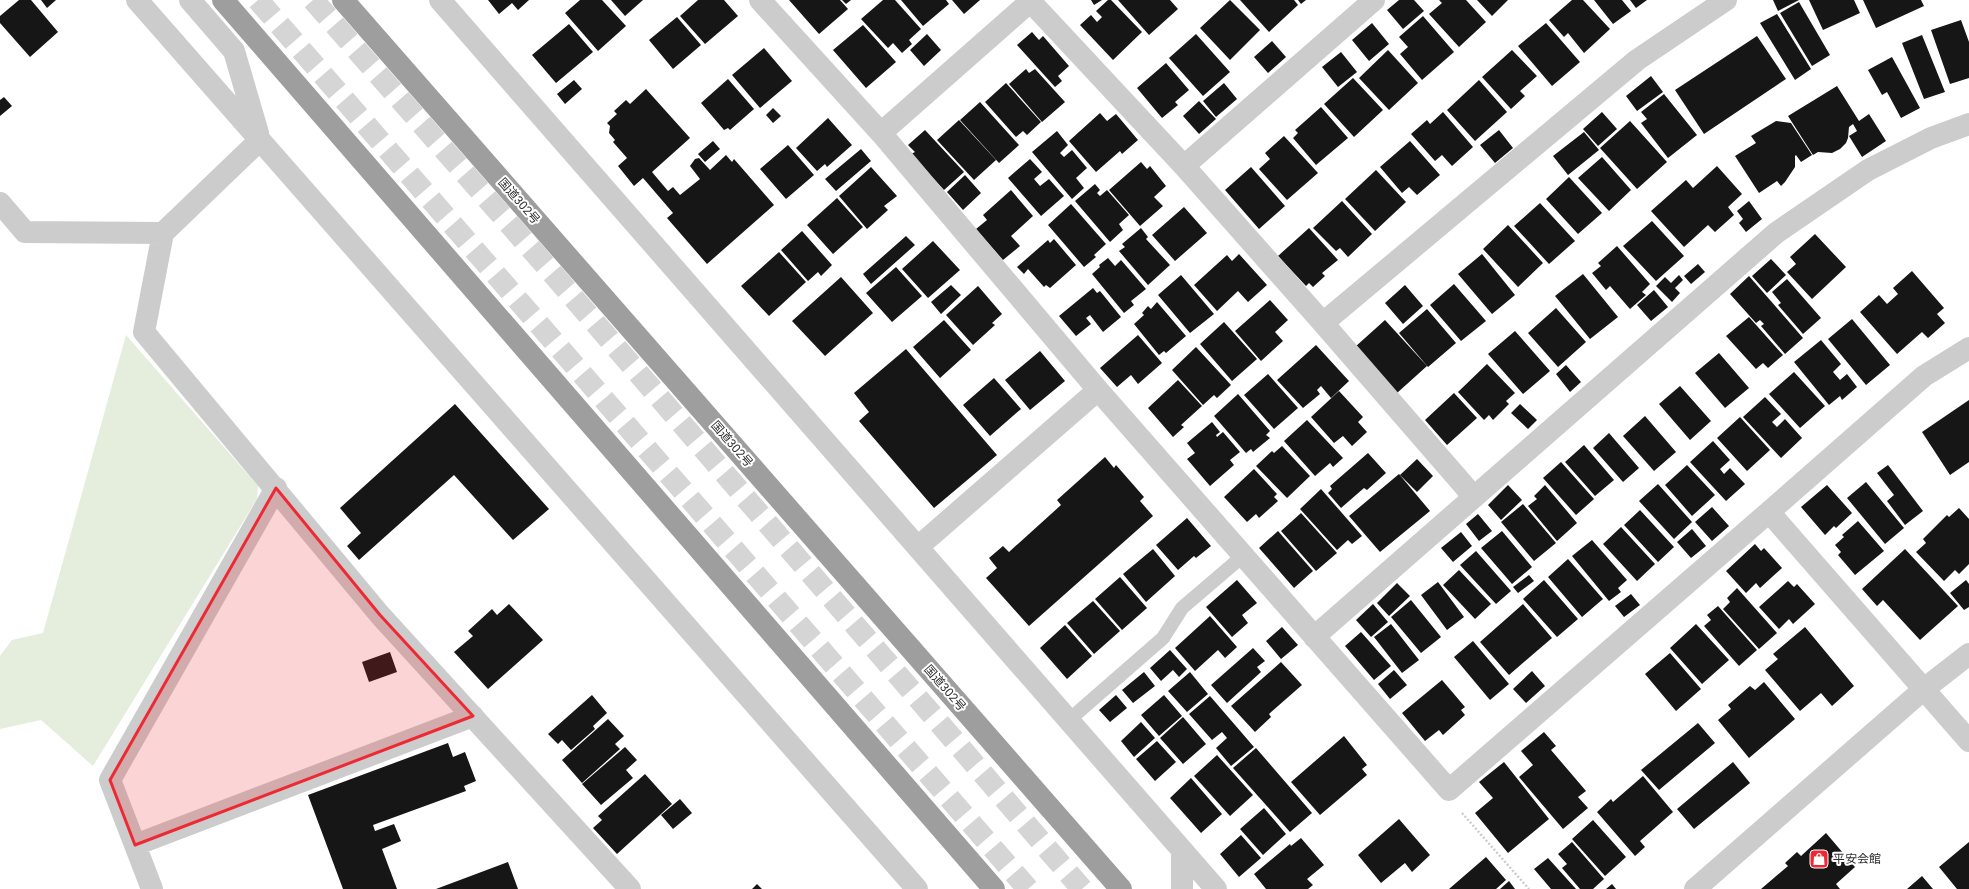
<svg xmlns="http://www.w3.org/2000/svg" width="1969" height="889" viewBox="0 0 1969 889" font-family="Roboto,'Noto Sans JP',sans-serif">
	<rect width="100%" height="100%" fill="#fff"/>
	<path fill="#e5eddd" d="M126,335L258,486L257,499L93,766L41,720L0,729V656L12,640L43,633Z"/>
	<path fill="#161616" d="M19,0H31L58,32L30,57L0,23V16Z
		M41,0H56L47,8Z
		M488,0H529L518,10L512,3L499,14Z
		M580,0H602L626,26L598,51L565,13Z
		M611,0H643L625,16Z
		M698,0H724L738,16L705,44L680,16Z
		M789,0H840L848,9L819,34Z
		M842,0H851L846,4Z
		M883,0H895L921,29L909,40L912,44L902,53L893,43L888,48L861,19Z
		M901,0H946L949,4L923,26Z
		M952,0H980L964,14Z
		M1091,0H1102L1094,5Z
		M1108,0H1111L1142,32L1113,60L1080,25L1091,15L1097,22L1102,17L1096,11Z
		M1118,0H1170L1178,9L1149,35Z
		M1230,0L1260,30L1230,60L1200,28Z
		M1240,0H1294L1298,5L1269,32Z
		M1298,0H1306L1301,4Z
		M1399,0H1414L1424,11L1403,29L1387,10Z
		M1439,0H1466L1486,22L1459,47L1429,14L1442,3Z
		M1477,0H1508L1492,16Z
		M1572,0H1583L1610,29L1584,53L1568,33L1564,37L1549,20Z
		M1594,0H1622L1631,11L1613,24Z
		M1630,0H1647L1636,8Z
		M1773,0H1799L1778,11Z
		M1809,0H1854L1860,13L1823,30Z
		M1863,0H1921L1924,6L1876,28Z
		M1799,2L1830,55L1812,66L1780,13Z
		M1777,14L1811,69L1795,80L1760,23Z
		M1423,16L1454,52L1422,80L1400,54L1408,47L1399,37Z
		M677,17L701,45L673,69L649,40Z
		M1961,20L1969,42V78L1950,84L1931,30Z
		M1372,23L1389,44L1369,61L1352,40Z
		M1546,23L1580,62L1552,86L1518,46Z
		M569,24L593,52L556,83L532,55Z
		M863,25L896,62L866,88L833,50Z
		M1032,32L1039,40L1043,36L1069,66L1058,76L1062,81L1055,87L1017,45Z
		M927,34L941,50L924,66L910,50Z
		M1196,34L1230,72L1203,96L1169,58Z
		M1922,35L1945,92L1924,99L1902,43Z
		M1757,36L1786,79L1704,134L1675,90Z
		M1272,41L1286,57L1268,73L1254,57Z
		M764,48L792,81L760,108L732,75Z
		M1388,50L1418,83L1389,110L1359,78Z
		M1512,50L1537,76L1520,91L1525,96L1511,109L1482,77Z
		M1341,52L1357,72L1338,87L1322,67Z
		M1892,57L1920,108L1901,118L1887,92L1882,95L1868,70Z
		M1166,63L1189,90L1175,102L1178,105L1162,118L1137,88Z
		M1026,69L1029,73L1035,69L1065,102L1042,122L1009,84Z
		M1651,76L1663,92L1637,111L1626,96Z
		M1353,78L1383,110L1354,137L1324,104Z
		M728,79L754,109L730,130L728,128L724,130L701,103Z
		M574,80L582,89L565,104L557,94Z
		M1479,80L1507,112L1475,141L1447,110Z
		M1006,83L1041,122L1027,135L1023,131L1016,137L985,102Z
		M1224,83L1237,99L1216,117L1203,101Z
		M1837,86L1859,121L1869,114L1886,141L1862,157L1849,136L1857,131L1853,124L1849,127L1848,138L1846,143L1840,149L1832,153L1818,152L1813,155L1788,116Z
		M646,89L690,138L652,172L668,191L673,187L680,195L700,179L690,166L695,159L699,158L710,170L726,155L732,162L734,159L774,205L707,264L667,218L673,213L643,178L634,186L618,166L627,158L613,142L615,140L609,133L610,126L607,123L617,114L614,111L626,100L630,104Z
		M1664,94L1697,135L1668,158L1641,123L1647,119L1641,112Z
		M4,97L12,106L0,116V100Z
		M1199,101L1216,119L1199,134L1183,116Z
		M980,102L1019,145L999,163L960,120Z
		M1321,107L1348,138L1316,165L1293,138L1298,133L1295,130Z
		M773,108L781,116L773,123L766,115Z
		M1443,112L1473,147L1452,166L1442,155L1435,161L1411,134L1427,120L1430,124Z
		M1602,112L1617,129L1598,146L1583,129Z
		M1100,113L1107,121L1116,114L1138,140L1122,154L1120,151L1096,172L1069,141Z
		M828,118L852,145L827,167L825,164L817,171L796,148Z
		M959,120L996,160L974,180L937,140Z
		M1630,121L1667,162L1637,189L1600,148Z
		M1776,121L1791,123L1812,155L1801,162L1796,155L1795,156V167L1785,182L1781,186L1777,181L1759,193L1735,156L1756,143L1751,136Z
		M925,130L964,172L944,190L911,154L915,152L908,145Z
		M1499,130L1513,148L1495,163L1480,145Z
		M1057,131L1068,145L1060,153L1064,157L1072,150L1087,168L1076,178L1084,188L1072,199L1032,152Z
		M1584,132L1599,150L1568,175L1553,156Z
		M1284,136L1318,173L1287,200L1259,169L1270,159L1265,153Z
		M713,141L720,149L705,162L698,154Z
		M1410,141L1440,175L1417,195L1409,187L1402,193L1380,167Z
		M788,145L814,175L786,199L760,169Z
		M861,149L871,161L836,191L825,179Z
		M1602,157L1631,190L1609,211L1578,178Z
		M1030,159L1042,172L1034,179L1040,186L1049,179L1064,196L1041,216L1008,178Z
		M1141,162L1147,169L1150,166L1166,186L1154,197L1163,206L1140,226L1109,190Z
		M1717,166L1742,194L1728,207L1734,215L1715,232L1708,225L1684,247L1651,211L1686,180L1693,188Z
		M871,167L897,196L884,206L888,210L867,229L839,196Z
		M1251,167L1285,206L1259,229L1225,190Z
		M1376,170L1406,202L1375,231L1345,199Z
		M965,175L981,193L963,210L947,192Z
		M1569,177L1602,213L1578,234L1546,199Z
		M1095,184L1100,190L1097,193L1100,196L1107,190L1129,215L1119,224L1123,230L1110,242L1075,201Z
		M1011,190L1033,216L1011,236L1020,246L1003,260L976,229L987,220L983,215Z
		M837,198L863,227L833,254L807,225Z
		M1342,201L1372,234L1348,257L1340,248L1336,251L1313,228Z
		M1749,201L1762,219L1746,232L1739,223L1743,219L1737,211Z
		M1540,203L1575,241L1549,264L1514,226Z
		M1071,204L1106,244L1094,255L1096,257L1084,267L1048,225Z
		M1184,207L1207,233L1175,261L1152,235Z
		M1652,221L1684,256L1656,281L1623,246Z
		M1508,225L1543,263L1518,287L1483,249Z
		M1141,228L1148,237L1146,239L1170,265L1148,285L1119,251L1125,247L1122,244Z
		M1309,228L1338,260L1322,273L1325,276L1313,287L1309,283L1306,286L1278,256Z
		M802,231L832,265L821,276L818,272L808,281L781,250Z
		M1815,234L1846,267L1812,299L1787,272L1796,264L1790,257Z
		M906,236L915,245L871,284L863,274Z
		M1054,239L1076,265L1050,288L1046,285L1044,287L1028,269L1024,274L1017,267L1048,240L1050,243Z
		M933,241L960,270L928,298L902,269Z
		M1617,246L1650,284L1642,292L1646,295L1630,309L1610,286L1606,290L1592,273L1601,266L1598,263Z
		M779,252L806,282L769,316L741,286Z
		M1239,254L1267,285L1248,302L1238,291L1217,311L1194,285L1227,255L1232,261Z
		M1482,254L1515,295L1492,314L1458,274Z
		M1108,258L1115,266L1121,260L1146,289L1131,301L1134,305L1124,313L1092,274L1100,267L1099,265Z
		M1771,259L1786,275L1767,293L1752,276Z
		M1698,264L1705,272L1691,284L1684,276Z
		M896,267L922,296L892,322L866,293Z
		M1912,271L1944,308L1937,314L1945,323L1928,338L1922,332L1897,354L1860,312L1879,295L1887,304L1898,294L1893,288Z
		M1583,274L1618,317L1590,339L1555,296Z
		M1181,275L1214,314L1190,333L1158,295Z
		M1679,275L1683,280L1675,288L1680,293L1672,302L1656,286L1665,277L1671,283Z
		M1749,276L1803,338L1785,354L1761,326L1764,324L1760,320L1756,323L1730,294Z
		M841,277L873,313L825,356L792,321Z
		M1787,279L1821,318L1803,334L1778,305L1781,303L1772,292Z
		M1454,284L1486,321L1461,341L1430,305Z
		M951,285L961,295L941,314L931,302Z
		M1405,285L1423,306L1403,324L1385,303Z
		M978,286L1002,314L992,323L995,325L973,345L946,315Z
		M1093,288L1097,293L1100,291L1121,317L1103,332L1090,315L1086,318L1091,324L1076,336L1059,316Z
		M1654,290L1668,307L1651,321L1637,305Z
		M1270,300L1288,320L1275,332L1283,341L1261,361L1235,331Z
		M1157,302L1186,336L1166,353L1164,351L1159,355L1134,324L1144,315L1142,313L1148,306L1151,309Z
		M1556,308L1586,342L1558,367L1528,333Z
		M1427,309L1456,343L1428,367L1399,333Z
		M1749,317L1783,355L1768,368L1763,363L1756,369L1726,336Z
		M1852,319L1890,365L1866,385L1828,339Z
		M944,320L971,350L940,378L913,347Z
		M1385,320L1427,366L1397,393L1355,347Z
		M1224,322L1257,359L1232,381L1200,344Z
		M1515,331L1550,371L1523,394L1488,354Z
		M1138,335L1162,363L1138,384L1131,375L1117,387L1100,368Z
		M1821,340L1841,364L1833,372L1840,380L1847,374L1857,387L1842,400L1840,396L1829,405L1794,362Z
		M1316,345L1349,381L1331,398L1321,386L1317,390L1320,394L1303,408L1277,380Z
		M1196,347L1231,385L1217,398L1214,395L1203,405L1172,370Z
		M906,349L997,455L934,508L859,421L869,412L854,393Z
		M1040,351L1065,381L1030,410L1005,380Z
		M1719,353L1749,388L1725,408L1695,373Z
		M1487,364L1515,393L1506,401L1509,404L1493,420L1489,415L1484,420L1458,392Z
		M1566,365L1581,382L1570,392L1556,374Z
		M1794,372L1825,406L1800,428L1769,394Z
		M1268,374L1298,408L1274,429L1244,395Z
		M994,378L1021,409L990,436L963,405Z
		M1178,380L1202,406L1181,425L1184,427L1173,437L1148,408Z
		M1680,386L1711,421L1690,440L1659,404Z
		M1339,391L1363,417L1358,422L1367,432L1352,446L1343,436L1334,443L1311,417Z
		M1454,393L1477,418L1447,445L1425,420Z
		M1238,394L1270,431L1266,435L1270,438L1253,452L1251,449L1246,453L1214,416Z
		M1765,397L1781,414L1772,422L1777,427L1785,419L1802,438L1781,458L1743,417Z
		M1969,400V462L1950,475L1922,432Z
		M455,404L549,509L513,540L454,475L359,560L347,546L361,533L340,508Z
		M1520,404L1537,420L1528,429L1511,413Z
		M1645,416L1676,452L1654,471L1623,436Z
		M1740,417L1770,450L1747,471L1717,438Z
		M1307,420L1343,458L1333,467L1330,463L1315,476L1284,441Z
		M1212,422L1220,432L1216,435L1217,437L1223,432L1240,452L1230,460L1234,465L1210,486L1187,459L1195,453L1187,443Z
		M1609,433L1639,468L1623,482L1593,448Z
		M1713,441L1730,460L1720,469L1724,474L1730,468L1745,484L1726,501L1690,462Z
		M1584,445L1614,480L1595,496L1565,462Z
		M1282,446L1310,476L1287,498L1256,466L1272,451L1274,453Z
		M1368,453L1386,473L1367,490L1364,488L1341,508L1328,493L1332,489L1330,486Z
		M1105,457L1114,468L1116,465L1144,497L1140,501L1153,516L1029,626L986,578L997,568L989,558L1003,546L1009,552L1061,505L1057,500Z
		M1417,459L1433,476L1417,492L1400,475Z
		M1561,462L1594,499L1576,515L1543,478Z
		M1687,465L1715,495L1692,516L1665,485Z
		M1888,465L1923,511L1905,525L1887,501L1894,495L1877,473Z
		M1254,469L1277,494L1274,497L1278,501L1259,518L1256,514L1247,522L1224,497Z
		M1399,474L1430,511L1380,552L1349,516Z
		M1866,482L1904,528L1885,544L1847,498Z
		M1658,484L1692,522L1674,539L1639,501Z
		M1508,485L1522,500L1501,520L1488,505Z
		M1545,485L1577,523L1557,541L1528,506L1537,499L1534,496Z
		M1827,485L1852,513L1836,528L1834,526L1825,535L1801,507Z
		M1321,489L1362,536L1352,544L1348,540L1337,550L1300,509Z
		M1523,504L1556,543L1534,561L1501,522Z
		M1712,507L1729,526L1712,541L1695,522Z
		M1959,508L1969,519V564L1959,574L1955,570L1944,581L1916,552L1926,543L1923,539L1947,515L1949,517Z
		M1640,510L1674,547L1658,562L1624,525Z
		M1301,513L1337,553L1316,571L1281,531Z
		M1478,514L1492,531L1479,541L1466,524Z
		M1187,518L1211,546L1196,558L1194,556L1178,570L1156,545Z
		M1858,521L1884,551L1855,575L1838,555L1841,552L1835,545L1844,537L1842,535Z
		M1621,527L1655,564L1637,581L1603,544Z
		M1692,529L1706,546L1691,558L1677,542Z
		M1278,531L1313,571L1294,588L1259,548Z
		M1502,531L1532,567L1512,584L1481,548Z
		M1461,532L1472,546L1453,562L1441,548Z
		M1592,540L1627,580L1618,588L1621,592L1609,601L1572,556Z
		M1755,544L1761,551L1764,548L1782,568L1760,588L1756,583L1746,593L1726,571Z
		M1153,549L1175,576L1146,602L1123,574Z
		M1905,549L1958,606L1920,640L1883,600L1877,606L1862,589Z
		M1476,551L1511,591L1496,604L1460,565Z
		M1568,559L1603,599L1582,617L1548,577Z
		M1459,570L1491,604L1475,619L1443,585Z
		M1529,575L1534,581L1518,593L1513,587Z
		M1120,577L1147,608L1122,630L1095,599Z
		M1237,580L1257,603L1242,615L1248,623L1232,637L1206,607Z
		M1544,580L1578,619L1557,637L1523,599Z
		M1966,580L1969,584V607L1964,610L1950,593Z
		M1788,581L1794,587L1797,584L1815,604L1793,624L1789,619L1779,629L1759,607Z
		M1438,582L1464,617L1447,630L1421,595Z
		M1397,583L1410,596L1389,616L1377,603Z
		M1737,588L1777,633L1759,649L1723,609L1730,602L1727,598Z
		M1631,594L1640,605L1624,617L1615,606Z
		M1411,600L1441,637L1421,653L1391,617Z
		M1093,601L1120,631L1094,654L1067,623Z
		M509,604L543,640L488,689L454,652L473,636L468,631L492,609L497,615Z
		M1373,604L1388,622L1371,637L1356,620Z
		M1523,604L1552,638L1509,675L1480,642Z
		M1718,606L1757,650L1739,666L1704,626L1711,620L1707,615Z
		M1210,616L1237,647L1225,658L1218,650L1195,671L1175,648Z
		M1391,624L1419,660L1402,673L1374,637Z
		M1696,624L1729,660L1702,684L1670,648Z
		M1065,625L1092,656L1067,679L1040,648Z
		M1282,627L1298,645L1281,659L1266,641Z
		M1805,627L1854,686L1832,706L1821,693L1800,711L1765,670L1778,659L1773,654Z
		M1361,632L1391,666L1374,680L1345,646Z
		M1473,641L1509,684L1490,700L1454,657Z
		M1253,648L1265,661L1257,667L1261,672L1227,703L1211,685Z
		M1170,650L1187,669L1179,677L1173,670L1161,681L1150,668Z
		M390,652L397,672L369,682L362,662Z
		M1670,653L1701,689L1676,711L1645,674Z
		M1281,662L1302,685L1269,714L1271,717L1255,732L1231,706Z
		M1394,670L1407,685L1390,699L1378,684Z
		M1532,671L1545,686L1526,703L1513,689Z
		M1144,672L1155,686L1133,703L1122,690Z
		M1190,672L1208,694L1187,712L1168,691Z
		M1442,680L1465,707L1461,710L1465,715L1443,735L1439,730L1425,741L1402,713Z
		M1764,682L1795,719L1749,758L1718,720L1731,709L1728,705L1750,686L1755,690Z
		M592,695L607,713L593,726L595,729L571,750L562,740L558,744L548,734Z
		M1116,695L1127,708L1110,722L1099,710Z
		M1164,695L1182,716L1159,736L1141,715Z
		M1210,696L1254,747L1231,766L1216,748L1227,738L1222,732L1212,740L1189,714Z
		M1183,717L1206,744L1183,764L1160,738Z
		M608,719L624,736L615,744L620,749L582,783L562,760Z
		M1141,722L1155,738L1134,757L1121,741Z
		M1698,723L1715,743L1659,790L1641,770Z
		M1544,732L1556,746L1551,750L1586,791L1578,797L1588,808L1563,829L1519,777L1533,765L1521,751Z
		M1344,736L1367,765L1362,769L1367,775L1320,815L1291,782Z
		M1157,741L1176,762L1155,781L1136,759Z
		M448,743L453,757L465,752L476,781L464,786L466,791L373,825L375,831L394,824L401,841L382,849L397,889H343L308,795Z
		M625,747L637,760L626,770L633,778L601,805L582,784Z
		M1256,748L1312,813L1290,832L1233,768Z
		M1217,755L1253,795L1230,816L1194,776Z
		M1504,762L1549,819L1508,853L1475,813L1493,798L1479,782Z
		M1733,762L1750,783L1694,829L1677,809Z
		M645,774L672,804L617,854L593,828L602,820L598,816Z
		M1643,776L1673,812L1640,841L1645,847L1635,856L1597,812L1611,799L1613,802Z
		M1191,778L1222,814L1201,833L1170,798Z
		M680,799L692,813L673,829L661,815Z
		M1264,808L1286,834L1263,855L1240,829Z
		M1399,819L1430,855L1412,872L1405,863L1381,883L1358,855Z
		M1593,820L1626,857L1605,876L1572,839Z
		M1826,833L1855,867L1836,884L1840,889H1761L1788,866L1785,863L1797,852L1801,856Z
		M1241,835L1261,858L1239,877L1220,854Z
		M1301,838L1324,865L1307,879L1313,885L1308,889H1266L1254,874L1290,844L1291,846Z
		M1572,842L1604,879L1593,889H1580L1562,868L1567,864L1558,854Z
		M1969,842V889H1957L1939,867Z
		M1486,857L1506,880L1496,889H1449Z
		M1548,858L1576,889H1551L1534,869Z
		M508,862L518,889H436Z
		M1922,876L1933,889H1907Z
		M1509,881L1515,889H1500Z
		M757,884L762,889H752Z
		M1612,884L1616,889H1606Z"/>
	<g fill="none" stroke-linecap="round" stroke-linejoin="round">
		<path stroke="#d5d5d5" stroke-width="22" stroke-dasharray="22 11" stroke-linecap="butt" d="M258,0L1028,889
			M313,0L547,267L1082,889"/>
		<path stroke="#ccc" stroke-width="2.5" stroke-dasharray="2 2" stroke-linecap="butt" d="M1462,813L1529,889"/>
		<path stroke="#ccc" stroke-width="14" d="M1069,720L1163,638L1182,608L1244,555"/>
		<path stroke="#ccc" stroke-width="22" d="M137,0L917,889
			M190,0L234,51L258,133
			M440,0L1216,889
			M760,0L881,133L1098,390L1449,790L1769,512L1969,741
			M1030,1L1184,166L1323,323L1474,497
			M881,133L1032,0
			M260,140L163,233L144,332L380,615L630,889
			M1184,166L1374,0
			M0,203L25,232L163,233
			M1323,323L1637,60L1726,0
			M1769,512L1924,376L1969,348
			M918,547L1098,390
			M1314,637L1776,233L1868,170L1931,138L1969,124
			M135,845L473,716
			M1182,850V889
			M152,889L110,780L276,488"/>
		<path stroke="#ccc" stroke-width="22" d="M1695,889L1924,689L1969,654"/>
		<path stroke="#9e9e9e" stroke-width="22" d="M223,0L994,889
			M343,0L1121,889"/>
	</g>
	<path fill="#ed2a34" fill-opacity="0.2" stroke="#ed2a34" stroke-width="3" stroke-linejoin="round" d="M276,488L380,615L473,716L135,845L110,780Z"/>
	<defs>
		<symbol id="shop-square" viewBox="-11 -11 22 22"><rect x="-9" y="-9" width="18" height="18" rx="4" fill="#ed2a34" stroke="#fff"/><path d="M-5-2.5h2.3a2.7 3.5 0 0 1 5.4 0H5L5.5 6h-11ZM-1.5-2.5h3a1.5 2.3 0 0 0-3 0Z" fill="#fff"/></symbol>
	</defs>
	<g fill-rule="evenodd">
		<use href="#shop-square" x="1808" y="848" width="22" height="22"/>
	</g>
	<g text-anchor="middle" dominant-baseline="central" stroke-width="4" stroke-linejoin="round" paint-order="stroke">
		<g font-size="12" fill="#2f2f2f" stroke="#fff">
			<text transform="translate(519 201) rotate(49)">国道302号</text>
			<text transform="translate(732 444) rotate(49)">国道302号</text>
			<text transform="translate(945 688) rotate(49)">国道302号</text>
		</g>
		<g font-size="12" fill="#2f2f2f" stroke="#fff" text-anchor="start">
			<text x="1833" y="859">平安会館</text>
		</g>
	</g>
</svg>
